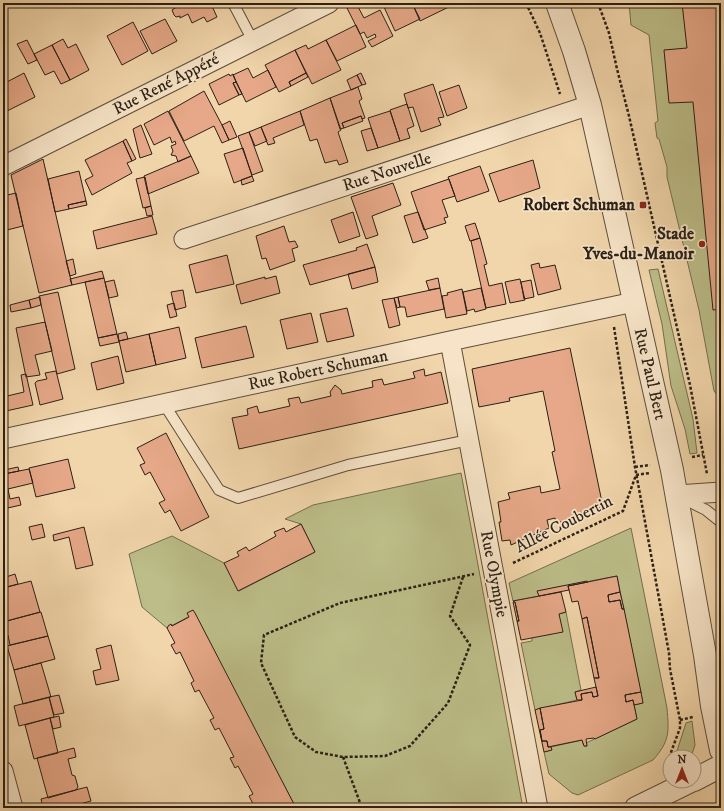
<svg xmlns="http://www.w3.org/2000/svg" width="724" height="811" viewBox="0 0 724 811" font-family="'IM FELL DW Pica',serif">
	<rect width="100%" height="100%" fill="#f2d6ab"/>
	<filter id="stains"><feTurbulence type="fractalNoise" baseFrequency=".005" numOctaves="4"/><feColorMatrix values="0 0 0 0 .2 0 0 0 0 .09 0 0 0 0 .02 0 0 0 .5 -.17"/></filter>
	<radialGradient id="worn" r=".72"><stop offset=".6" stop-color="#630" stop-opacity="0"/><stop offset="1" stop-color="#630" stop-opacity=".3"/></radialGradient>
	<path fill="#bcbd88" stroke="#746e4f" d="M629,3H721V399L714,391L699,310L667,177V167L659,139L657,138L655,123L658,121L649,35L631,25Z
		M658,269L693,419L697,453L690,454L685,429L671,386L662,324L649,270Z
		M461,473L523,808H296L194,614L167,628L142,607L129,554L172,536L224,563L239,591L315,552L301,524L285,519L313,505Z
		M631,528L667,708C669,732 670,741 653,760L578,795L572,793L549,774L544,752L551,750V747L582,740L584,746H587L586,743L637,719L634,705L643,703L617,576L538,591L539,596L513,601L509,583Z
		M566,612L581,690L575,692L577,700L535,710L521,643L532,641V638L559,614Z
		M692,721L695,745L691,757H675L686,723Z"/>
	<path fill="#e6a888" stroke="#2b2016" d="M176,3H218L212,6L217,17L207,22L204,17L192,23L188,14L180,18V16L176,17L174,15L172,10L178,6Z
		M356,3L364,18L380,10L393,36L372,47L368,41L376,37L375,34L367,38L364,32L360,34L347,8Z
		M391,3H393L395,7L403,3H412L420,19L395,31L384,7Z
		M412,3H457L420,21Z
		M682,3H721V309L713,310L693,102L669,103L664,50L687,48Z
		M165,19L177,41L152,54L140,31Z
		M133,22L148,51L122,65L107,36Z
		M356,25L366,47L337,61L326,40Z
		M63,39L68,48L76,44L89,70L70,80L52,45Z
		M27,40L37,60L28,64L17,44Z
		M326,40L341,70L312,84L295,50L306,45L308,49Z
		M52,45L70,80L61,84L54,71L45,75L34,54Z
		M295,50L306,73L289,82L291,86L279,92L265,65Z
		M248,68L253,78L268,70L276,87L246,102L233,75Z
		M24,73L35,97L3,113V79L5,83Z
		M306,73L308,77L291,86L289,82Z
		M361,73L366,84L362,85L357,75Z
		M229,74L230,76L233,74L236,82L233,83L239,95L219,105L209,84Z
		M357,75L362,85L351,90L347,80Z
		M236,82L242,94L239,95L233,83Z
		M433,84L444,117L438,118L441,125L421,132L413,107L408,108L404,94Z
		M459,85L467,108L447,116L439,92Z
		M358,87L362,99L359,101L365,118L362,119L361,116L342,123L344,128L340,129L330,98Z
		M204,91L222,125L229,140L222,143L214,126L184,141L169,111Z
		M330,98L341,130L338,132L348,162L339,165L337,160L325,163L317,139L310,141L300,111Z
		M407,104L414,126L407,129L410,138L400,141L390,110Z
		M168,111L191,156L178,162L176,156L171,155L173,151L171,146L176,144L175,141L172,143L170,137L154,145L144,124Z
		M300,111L304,125L273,138L275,143L268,145L261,127Z
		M390,111L400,141L378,148L368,118Z
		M361,116L363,121L344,128L342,123Z
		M230,121L237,137L229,140L222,125Z
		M141,125L152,154L140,158L133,129Z
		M261,127L267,141L255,146L249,132Z
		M371,128L378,148L367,151L361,131Z
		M249,132L263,171L252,175L238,136Z
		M126,139L136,159L132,161L123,141Z
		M123,141L132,161L127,163L132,173L92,195L85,180L93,176L85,160Z
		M243,148L252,176L234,183L224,154Z
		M191,156L199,173L148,194L144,176Z
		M43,159L72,285L39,293L11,175Z
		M533,160L540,188L499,202L489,174Z
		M480,166L489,191L457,202L448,177Z
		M79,171L86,201L68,205L69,209L55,212L48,179Z
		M252,176L254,181L242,185L241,180Z
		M145,177L151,206L143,208L136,179Z
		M449,179L455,196L442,200L448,217L444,218L446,223L424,230L411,192Z
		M393,183L401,205L372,216L378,235L366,239L351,197Z
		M16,193L23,226L3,231V196Z
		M86,201L87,205L69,209L68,205Z
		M151,206L153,215L147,216L145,208Z
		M353,212L360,236L339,243L331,220Z
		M418,212L428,238L413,243L404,216Z
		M152,216L157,234L97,249L93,231Z
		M475,223L480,238L470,241L465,226Z
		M284,226L289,242L295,241L298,247L292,249L295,261L270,270L266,258L262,259L256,236Z
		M480,238L487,264L484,265L489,286L502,283L506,304L486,308L471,241Z
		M367,244L375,267L310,285L303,265L357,250L356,248Z
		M227,255L234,284L196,293L189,265Z
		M73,259L76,274L70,276L66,261Z
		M539,263L540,268L555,265L561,289L538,295L531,265Z
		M375,267L378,282L352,289L348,274Z
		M102,271L104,278L72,285L70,279Z
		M276,276L280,293L241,304L236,285L265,277V279Z
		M104,278L117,334L98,338L85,282Z
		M438,278L440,288L429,290L426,281Z
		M520,279L525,300L510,303L505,282Z
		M114,280L118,296L109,298L105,282Z
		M531,280L534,297L524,299L521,282Z
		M440,288L444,309L407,317L405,307H400L398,297Z
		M481,288L486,309L475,312L474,309L467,311L463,292Z
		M462,289L467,314L446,318L442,296L448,295L447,293Z
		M183,290L186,307L175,310L171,292Z
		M58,292L75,369L57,374L39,296Z
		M40,297L41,305L31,308L29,300Z
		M398,297L400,307L397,308L394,298Z
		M394,298L400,325L389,328L382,300Z
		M29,300L31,308L11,312L10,305Z
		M174,303L177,316L170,318L167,305Z
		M347,308L354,336L327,342L320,314Z
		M311,313L318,342L287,349L280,320Z
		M45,322L52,351L35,355L40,375L26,377L16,328Z
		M246,326L254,357L202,368L195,338Z
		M179,327L186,358L156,365L149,334Z
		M126,332L128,339L119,341L118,334Z
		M117,334L119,342L100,346L98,338Z
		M149,334L156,365L126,372L119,341Z
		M570,348L603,507L587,510L556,524L555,518L547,520L549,528L511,545L510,540L502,541L499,522H501L498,502L510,499L508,493L540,486L541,493L560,489L552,452L555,451L543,391L509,398L510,401L479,407L472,369Z
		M118,356L124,383L97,390L91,363Z
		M424,369L425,376L441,372L448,403L239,449L232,418L248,415L247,409L257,406L259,413L290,406L288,399L299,397L301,403L331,396L330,392L335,385L341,390L342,394L373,387L372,381L382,379L384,385L415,378L413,372Z
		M56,371L63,399L40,405L35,383L37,381L47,379L45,373Z
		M26,374L33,405L6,411L3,397L24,392L21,375Z
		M166,433L209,517L181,531L170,510L165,513L159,503L165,500L150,472L145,475L140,465L145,463L137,448Z
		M68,459L75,488L36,497L29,468Z
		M18,467L19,471L4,474V470Z
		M29,469L33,483L8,489L10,499L19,497L21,505L3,509V470L4,474Z
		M42,524L45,537L32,540L29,527Z
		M301,524L315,552L238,591L224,563L239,556L237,552L246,547L249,551L276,536L274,532L284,528L286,532Z
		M84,527L93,565L76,569L69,537L54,541L53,535Z
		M15,574L18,584L3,588V578Z
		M617,576L620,592L608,595L609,602L620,600L622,609H624L641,692L625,695L626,702L633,700L637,719L595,739L594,738L586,739L587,746H584L582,740L548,747L547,741H542L540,730L544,729L540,708L582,700L581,694L592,692L593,697L598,696L594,678H599L587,617L582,619L578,601L572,602L568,586Z
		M31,581L40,612L3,622V588Z
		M587,581L588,582L568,586L569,590L539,596L537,591Z
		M561,592L566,612L559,614L563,632L521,640L517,621H519L515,602L513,601Z
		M620,592L624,609H622L620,600L609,602L608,595Z
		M513,602H515L519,621H517Z
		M193,610L195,613L296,808H260L258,804L254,806L249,796L253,794L238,766L235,768L230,758L234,757L219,728L215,730L210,720L214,718L199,690L195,692L191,683L194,681L180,652L176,654L171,645L175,643L167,628L168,627V626L171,624L172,626L189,617L187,613Z
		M41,612L48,636L10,645L8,635L3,636V622Z
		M587,617L599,678H594L582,619Z
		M48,636L55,659L14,670L7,646Z
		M111,645L119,680L96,685L93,671L101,669L96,649Z
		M41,663L51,697L23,704L14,670Z
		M596,687L598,696L593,697L592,692L581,694L582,700H577L575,692Z
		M641,692L643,703L634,705L633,700L626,702L625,695Z
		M59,695L64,713L54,715L49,697Z
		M49,697L54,717L19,726L14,706Z
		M540,708L544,729L540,730L542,741H547L548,747H551L552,750L544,752L535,710Z
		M59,716L61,727L53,729L50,718Z
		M50,718L58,753L34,759L25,725Z
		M74,748L76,757L68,759L72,775L75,776L78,787L76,790L48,798L37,758Z
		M87,787L91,801L65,808H43L41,799Z"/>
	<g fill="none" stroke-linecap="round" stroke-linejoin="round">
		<defs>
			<path id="service" d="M233,3L253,41
				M164,404L219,490L238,498L348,465L469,440
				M680,497L706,510L721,522"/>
			<path id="minor" d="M3,166L329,3
				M184,239L590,105
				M450,341L538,808
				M3,439L450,341L634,302
				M677,495L721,492
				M3,771L13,808"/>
			<path id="tertiary" d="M557,3L574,51L590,105L672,470L705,655L712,706L721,750
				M694,780L721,766
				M636,808L691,781"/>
		</defs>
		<use href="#service" stroke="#5d4e3b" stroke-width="12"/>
		<use href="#minor" stroke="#5d4e3b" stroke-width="21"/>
		<use href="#tertiary" stroke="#5d4e3b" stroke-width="24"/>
		<path stroke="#2b2016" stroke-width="2.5" stroke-dasharray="3 2" stroke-linecap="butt" d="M526,3L540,33L560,94
			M598,3L609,33L617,69L629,116L690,385L707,474
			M614,327L635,467L669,653L670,669L680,720V728L667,763V769
			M692,457L703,455
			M635,467L650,465
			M717,538L721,555
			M513,563L623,511L636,475L650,473
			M463,577L450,616L470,645L448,703L410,746L385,756L343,757L316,752L295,737L261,663L264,635L340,603L474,574
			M680,720L693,717
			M343,757L362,808"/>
		<use href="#service" stroke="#f7e4c8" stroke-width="10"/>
		<use href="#minor" stroke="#f7e4c8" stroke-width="19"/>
		<use href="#tertiary" stroke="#f7e4c8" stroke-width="22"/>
	</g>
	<g fill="#8f2418" stroke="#f7e4c8" stroke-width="1.5">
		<rect x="639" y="201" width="8" height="8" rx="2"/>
		<circle cx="702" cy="244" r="4"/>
	</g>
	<g text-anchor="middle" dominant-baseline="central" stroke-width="3.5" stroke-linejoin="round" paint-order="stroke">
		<g font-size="17" fill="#2b2016" stroke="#f7e4c8">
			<text transform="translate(166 84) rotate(-27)">Rue René Appéré</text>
			<text transform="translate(387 172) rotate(-18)">Rue Nouvelle</text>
			<text transform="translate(318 370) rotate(-12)">Rue Robert Schuman</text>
			<text transform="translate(650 374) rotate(77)">Rue Paul Bert</text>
			<text transform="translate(564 524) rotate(-27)">Allée Coubertin</text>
			<text transform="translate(494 574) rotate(79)">Rue Olympie</text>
		</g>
		<g font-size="17" font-weight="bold" fill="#2b2016" stroke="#f7e4c8" text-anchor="end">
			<text x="635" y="205">Robert Schuman</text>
			<text x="694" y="234">Stade<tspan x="694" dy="20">Yves-du-Manoir</tspan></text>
		</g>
	</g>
	<rect width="724" height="811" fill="none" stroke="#f2d6ab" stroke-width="16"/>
	<rect x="4" y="4" width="716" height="803" fill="none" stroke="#2b2016" stroke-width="2"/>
	<rect x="8" y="8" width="708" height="795" fill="none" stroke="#2b2016"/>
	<g transform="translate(682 769)"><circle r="19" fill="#f7e4c8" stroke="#a59681"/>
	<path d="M0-3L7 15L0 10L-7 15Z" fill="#8f2418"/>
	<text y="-6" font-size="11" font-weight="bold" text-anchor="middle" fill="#2b2016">N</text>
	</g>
	<rect width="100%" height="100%" filter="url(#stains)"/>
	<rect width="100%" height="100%" fill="url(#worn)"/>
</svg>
